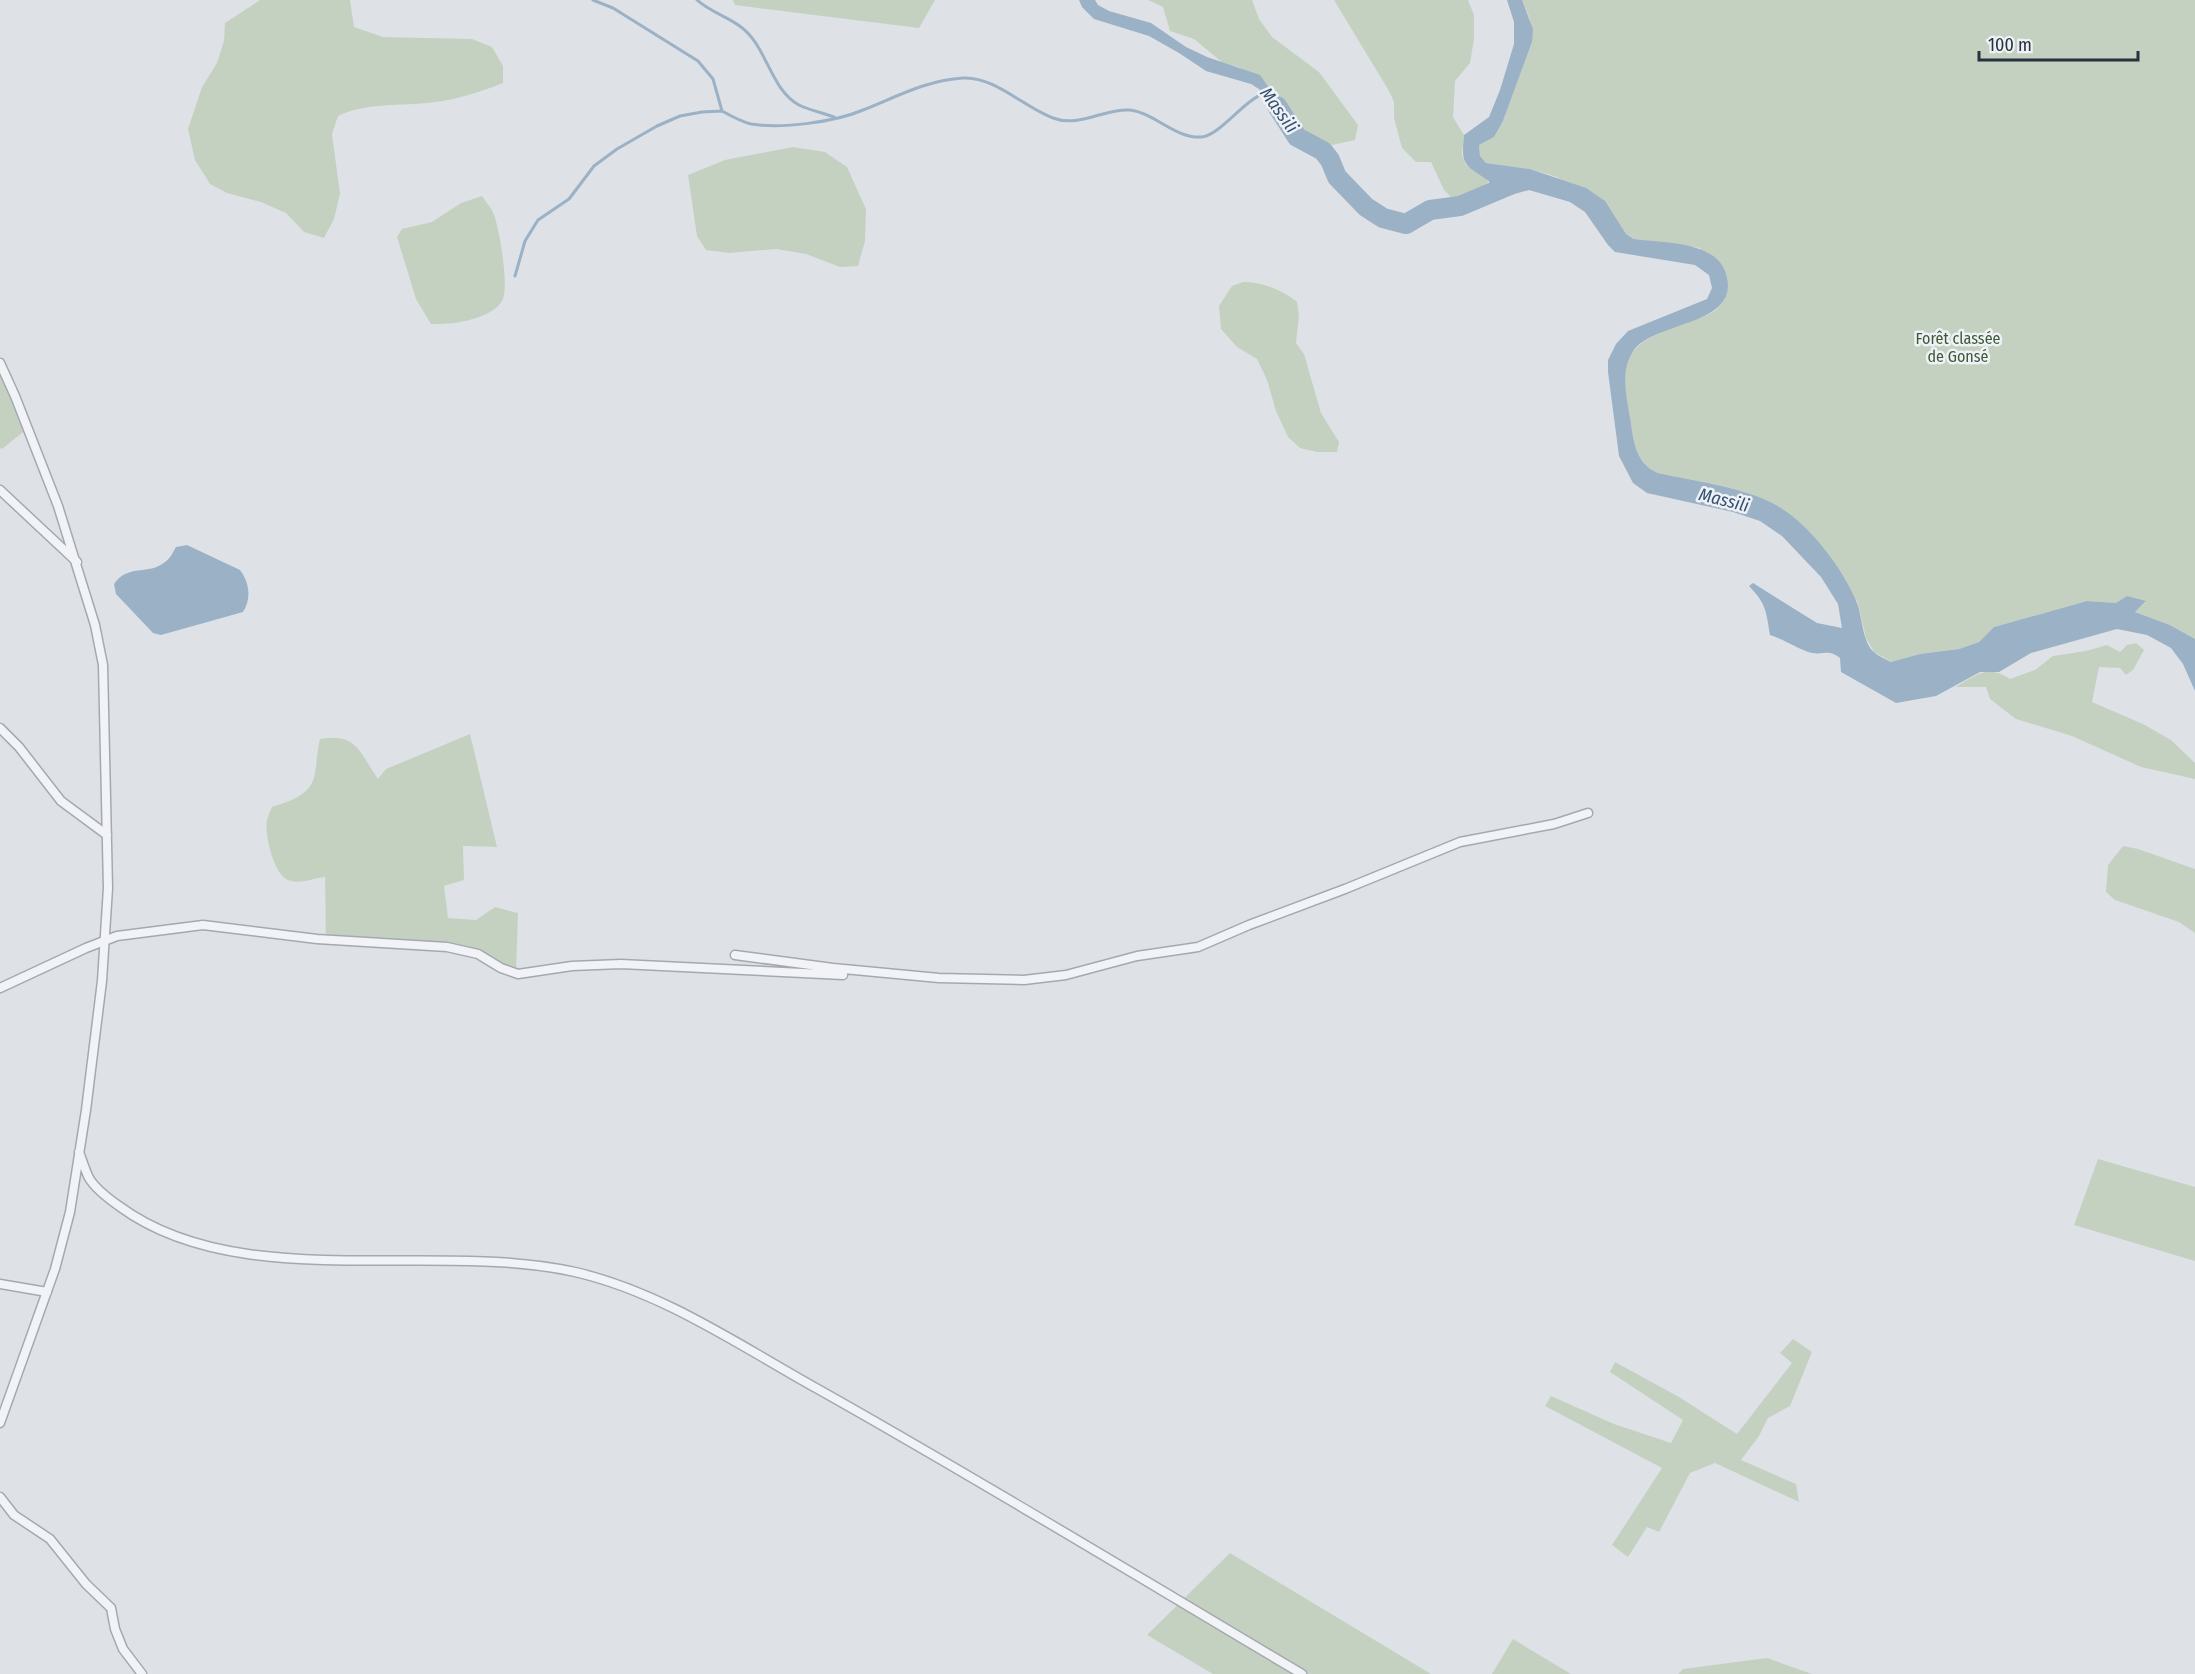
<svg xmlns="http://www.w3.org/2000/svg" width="2195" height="1674" viewBox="0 0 2195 1674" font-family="'Fira Sans Condensed',sans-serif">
	<rect width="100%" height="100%" fill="#dee2e7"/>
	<path fill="#c5d1c0" d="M260,0H350L354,27L383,37L472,39L492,47L503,66V83C478,93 452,101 426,103C396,106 365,103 338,116L332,134L340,194L334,219L324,238L304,232L286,213L261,202L227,193L210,184L195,160L188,129L202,87L217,63L224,41L225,23Z
		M733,0H935L919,28L735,5Z
		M1148,0H1252L1259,19L1272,37L1319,72L1358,125L1355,140L1332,145L1308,136L1294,123L1271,89L1239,67L1223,63L1194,39L1170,31L1163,7Z
		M1334,0H1468L1474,15V39L1470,63L1455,81L1453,117L1464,135L1462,155L1466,165L1489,181C1476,196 1471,197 1451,197L1444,190L1431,162H1416L1402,148L1394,118V102L1389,91Z
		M1522,0H2195V639L2170,625L2135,612L2146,602L2116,603L2087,601L1994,627L1979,642L1959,649L1920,654L1892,662L1874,652L1866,638L1857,600L1752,495L1658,473C1637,464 1634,445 1631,424C1629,408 1623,390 1624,374C1627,333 1684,328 1713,312C1718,309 1722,303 1725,299L1700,248L1635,239L1626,234L1617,222L1557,177L1530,169L1486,163L1480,156L1479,145L1494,137L1503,121L1532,42L1530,19Z
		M793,147L825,152L847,167L866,209L865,241L858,266L840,267L806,254L776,249L729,253L706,250L697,236L688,175L725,160Z
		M482,196C485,201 490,206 493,212C499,226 509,284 503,299C493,320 450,325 431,324L416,299L397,237L402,229L432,222L461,203Z
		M1243,282C1263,282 1282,290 1297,302L1299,316L1296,343L1304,354L1321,413L1339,442L1337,452H1317L1300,448L1288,437L1276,411L1267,380L1257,359L1237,347L1221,329L1219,306L1232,286Z
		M0,363L28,428L2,449L0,448Z
		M2136,643L2144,650L2133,670L2126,675L2120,668L2099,667L2092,702L2143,724L2171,740L2195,763V779L2141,767L2072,736L2016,719L1990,699L1986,687H1956C1976,675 1988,664 2010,679L2035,670L2053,656L2086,651L2107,645L2120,652L2127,645Z
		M470,734L497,847L463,846L464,880L444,886L448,918L476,920L495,907L518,913L516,972L484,957L447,950L326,943L325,877C313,878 299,885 288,880C274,875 264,834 267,820C268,816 270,811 272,807C290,801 312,795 315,773C317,762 317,751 320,739C357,732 360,753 378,779L386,769Z
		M2123,846L2138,849L2195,869V933L2179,922L2115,900L2106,892L2108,865Z
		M2098,1159L2195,1187V1261L2074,1225Z
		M1793,1339L1812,1352L1790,1406L1768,1418L1759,1436L1741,1460L1796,1484L1799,1502L1715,1463L1690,1473L1659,1532L1647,1527L1628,1557L1612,1545L1662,1468L1545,1406L1551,1396L1614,1424L1671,1443L1683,1420L1610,1372L1615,1362L1679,1397L1737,1434L1792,1363L1780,1353Z
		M1230,1553L1431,1674H1213L1147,1635Z
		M1513,1639L1571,1674H1492Z
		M1767,1658L1812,1674H1678L1683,1669Z"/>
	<path fill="#9bb1c6" d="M1079,0H1095L1098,5L1109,11L1151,23L1186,47L1207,57L1260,75L1294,123L1289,133L1272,104L1259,89L1251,84L1206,71L1179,53L1149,36L1094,19L1082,7Z
		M1507,0H1522L1533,29L1532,42L1503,121L1494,137L1479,145L1480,156L1486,163L1530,169L1586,188L1605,201L1626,234L1634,239C1663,243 1717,241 1726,274C1742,328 1651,320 1632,353C1619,375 1628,401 1631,424C1634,445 1637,464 1658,473C1693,481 1735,486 1768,501C1805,518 1838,562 1855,598C1863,614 1861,642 1875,653C1880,657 1886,659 1891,662L1920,654L1959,649L1979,642L1994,627L2087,601L2116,603L2127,596L2146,601L2135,612L2170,625L2195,639V691L2183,664L2171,648L2147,635L2117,629L2031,653L1999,672H1980L1936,696L1896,703L1841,672L1840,658C1828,649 1825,655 1812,653C1804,652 1781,638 1770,635C1766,610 1766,604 1749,586L1753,583L1817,623L1842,628L1838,604L1821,577L1782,536L1760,521L1733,512L1647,493L1633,483L1619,456L1608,372V360L1616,344L1628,331L1707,299L1712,288L1709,275L1695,265L1615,252L1608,245L1585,212L1570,202L1529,190L1511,195L1491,193L1489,181C1464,164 1461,166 1464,135L1489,117L1500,90L1514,44V22Z
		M187,545L240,570C249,582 252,598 243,612L161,635L153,633L116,594L114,584C129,563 148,576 165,562C170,559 173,552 176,547Z"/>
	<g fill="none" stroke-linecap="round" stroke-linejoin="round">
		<path stroke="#9bb1c6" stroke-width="3" d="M593,0L613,8L698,61L713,79L722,111C731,116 742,122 751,124C782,129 835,122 863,110C896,97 927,80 963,78C994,76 1025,108 1053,118C1079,128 1105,108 1130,110C1155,113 1175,139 1202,137C1220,135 1244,100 1265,93
			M697,0C710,12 727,16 741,27C767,46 770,89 799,105C809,110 823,113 834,117
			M515,276L525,241L538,220L569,199L594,166L617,149L657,126L680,116L702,112L722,111"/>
		<path stroke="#9bb1c6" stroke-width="20" d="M1277,106L1297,137L1323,151L1330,160L1337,177L1366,207L1383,218L1406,224L1430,210L1460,206L1510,185L1515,181"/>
		<defs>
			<path id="minor" d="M0,363L15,396L58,506L95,625L103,665L108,888L102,981L86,1110L70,1212L55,1269L0,1423
				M0,490L77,562
				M0,728L19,747L61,801L107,835
				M735,955L833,968L939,978L1024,980L1066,975L1137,956L1198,947L1249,925L1345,889L1460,842L1554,824L1588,813
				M0,988L86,948L117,936L203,925L317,939L447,947L478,954L501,968L518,974L572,966L621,964L843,975
				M79,1152C82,1160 85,1170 89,1178C95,1188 109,1199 119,1206C239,1295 435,1240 575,1272C662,1292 739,1345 816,1388C980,1480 1140,1578 1302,1674
				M0,1284L47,1292
				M0,1497L14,1515L50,1539L86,1584L111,1608L115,1629L123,1649L142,1674"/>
		</defs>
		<use href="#minor" stroke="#a4a9b1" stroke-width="11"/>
		<use href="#minor" stroke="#f1f3f6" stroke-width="8"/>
	</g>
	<g text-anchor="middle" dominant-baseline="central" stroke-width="5" stroke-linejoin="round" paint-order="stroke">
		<g font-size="16" fill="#3e5936" stroke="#eef1f5">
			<text x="1958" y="338">Forêt classée<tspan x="1958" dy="18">de Gonsé</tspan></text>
		</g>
		<g font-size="18" font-style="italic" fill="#345070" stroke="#eef1f5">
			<text transform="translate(1279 110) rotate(54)">Massili</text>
			<text transform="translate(1724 500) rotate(14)">Massili</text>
		</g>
	</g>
	<path d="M1979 51v9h159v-9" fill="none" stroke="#28313e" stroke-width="3"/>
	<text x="1988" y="51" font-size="18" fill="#28313e" stroke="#eef1f5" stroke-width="4.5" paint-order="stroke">100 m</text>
</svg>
